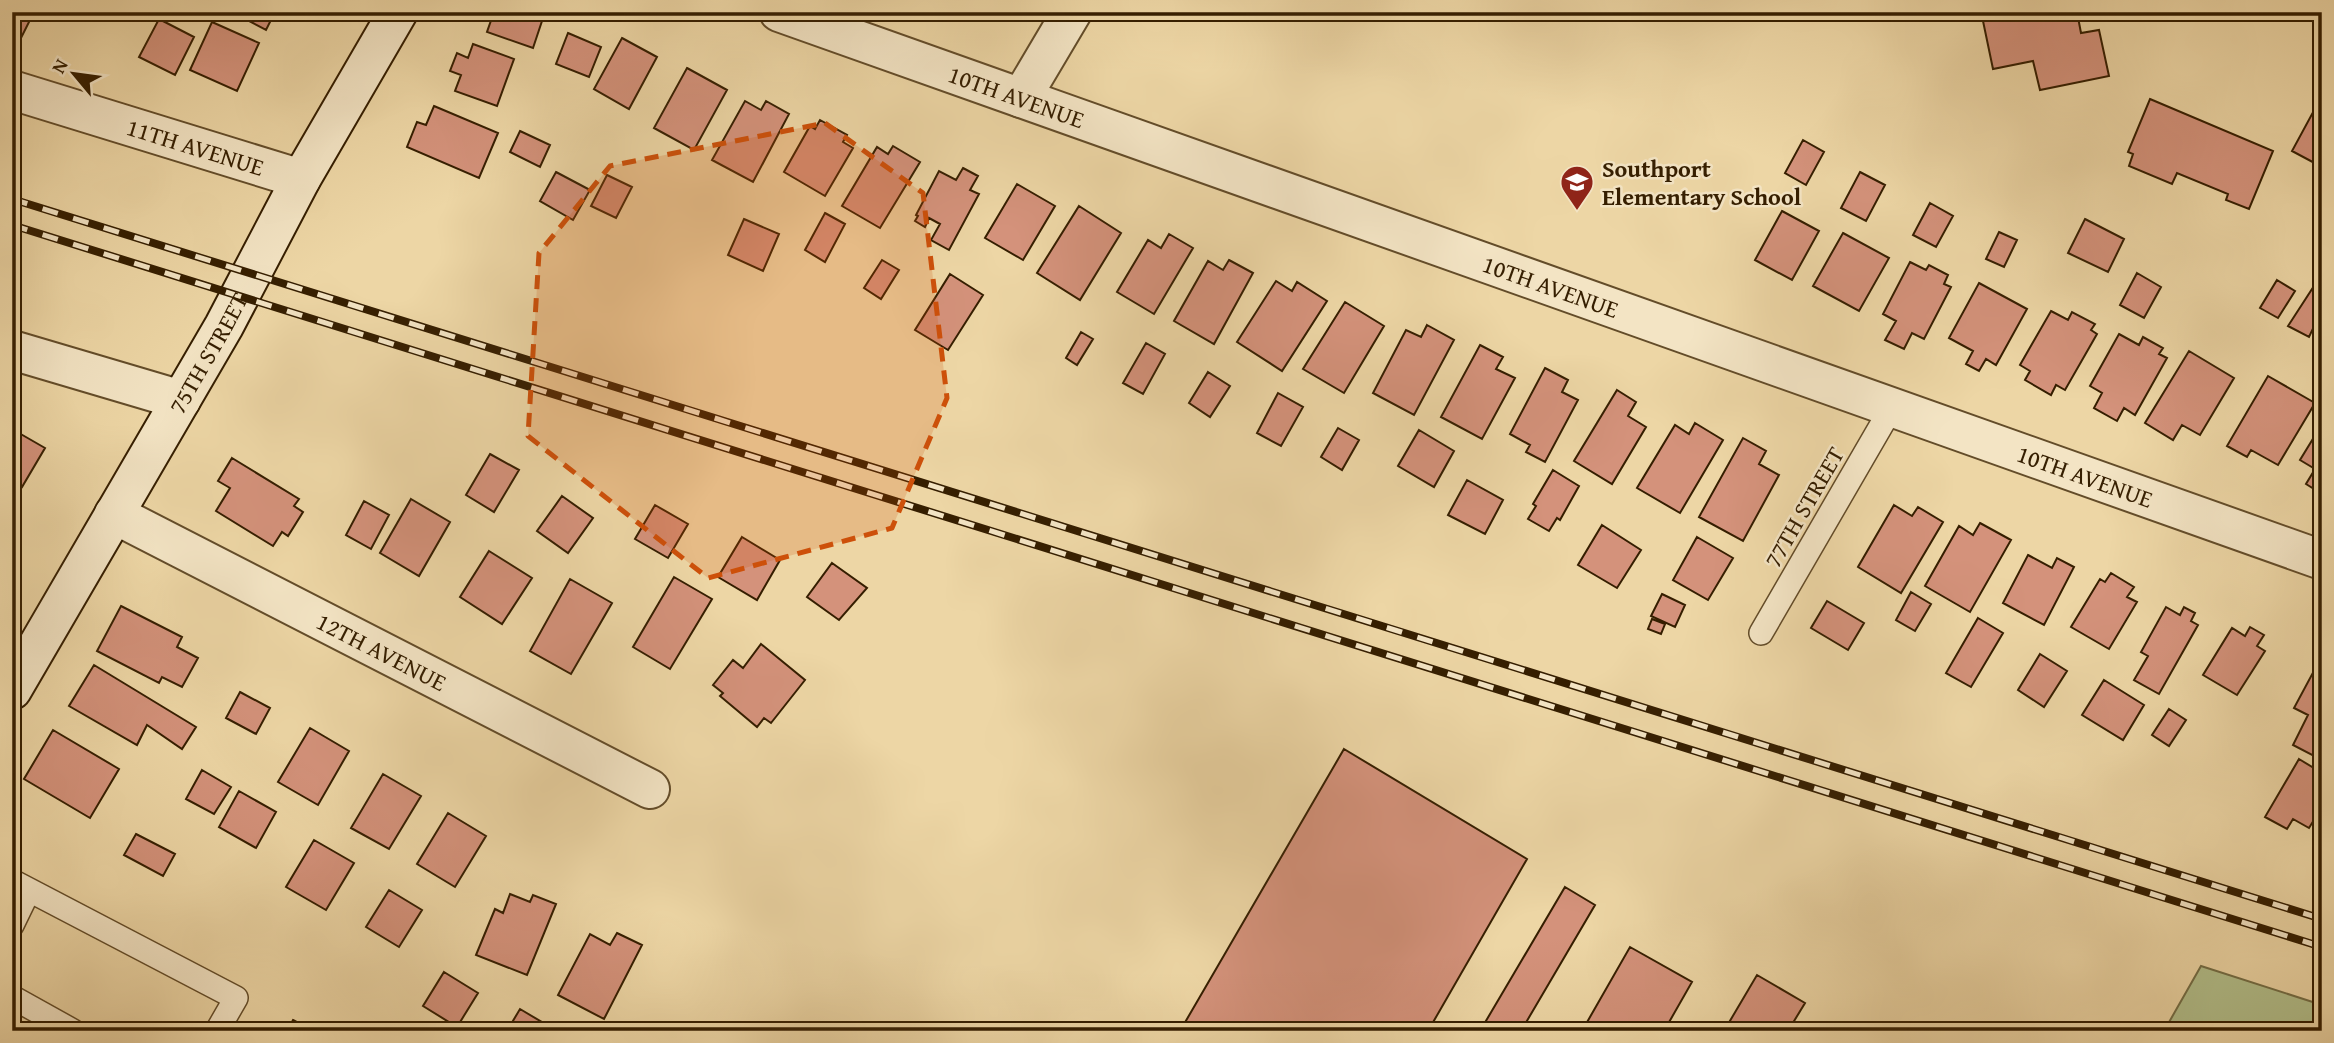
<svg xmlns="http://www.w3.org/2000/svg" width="2334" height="1043" viewBox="0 0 2334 1043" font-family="'Gentium Book Plus',serif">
	<rect width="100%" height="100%" fill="#edd6a5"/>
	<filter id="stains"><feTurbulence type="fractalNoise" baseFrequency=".00286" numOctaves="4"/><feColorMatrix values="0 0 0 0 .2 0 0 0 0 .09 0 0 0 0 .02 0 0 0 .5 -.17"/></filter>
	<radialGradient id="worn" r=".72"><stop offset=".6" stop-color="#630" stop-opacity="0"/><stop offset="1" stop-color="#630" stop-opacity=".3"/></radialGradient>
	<path fill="#b2bf8b" stroke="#746e46" stroke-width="2" d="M2201,966L2322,1005V1031H2164Z"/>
	<path fill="#d4927b" stroke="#351e00" stroke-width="2" d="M12,12H34L19,42L12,39Z
		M232,12H275L266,30Z
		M494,12H545L533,48L487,32Z
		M2028,12H2077L2081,33L2099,30L2109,76L2040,90L2033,61L1993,69L1983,21Z
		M159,19L194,37L175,75L139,57Z
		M212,22L259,43L237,91L190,70Z
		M568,33L601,47L589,77L556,64Z
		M622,38L657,57L629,109L594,89Z
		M473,44L514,59L497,106L455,91L461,75L450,71L457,53L468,58Z
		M687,68L727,90L694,150L654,128Z
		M2150,99L2273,151L2249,209L2226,200L2228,194L2177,173L2172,184L2129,166L2133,154L2128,152Z
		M745,101L761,110L766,101L789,114L753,182L712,160Z
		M2318,103L2322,105V167L2292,151Z
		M434,106L498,133L479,178L407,147L417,122L426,125Z
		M820,120L847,135L843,142L853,148L825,196L784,172L810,126L815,129Z
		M520,131L550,145L540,167L510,152Z
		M1803,140L1824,152L1806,185L1785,173Z
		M893,146L920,162L880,228L842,206L877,147L888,154Z
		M963,168L978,176L970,190L979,194L949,250L931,240L940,224L929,218L925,227L915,221L918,216L916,215L939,171L956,180Z
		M556,172L590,190L573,220L540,201Z
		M1860,172L1885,185L1866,221L1841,208Z
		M607,175L632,187L616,218L591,206Z
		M1017,184L1055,206L1023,260L985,238Z
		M1930,203L1953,216L1936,247L1913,235Z
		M1079,206L1121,233L1080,300L1037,273Z
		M1782,211L1819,231L1792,280L1755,260Z
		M825,213L845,224L825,262L805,250Z
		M744,219L779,234L763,271L728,255Z
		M2085,219L2124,239L2108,272L2068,253Z
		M1999,232L2017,240L2004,267L1986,259Z
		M1843,233L1889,258L1859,311L1813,286Z
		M1169,234L1193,248L1154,314L1117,292L1148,240L1161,248Z
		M882,260L899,270L881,299L864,288Z
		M1229,260L1253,273L1214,344L1174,321L1208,261L1223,270Z
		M1910,262L1926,270L1929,265L1948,275L1944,284L1951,287L1924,339L1912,333L1904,349L1885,340L1896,321L1883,314Z
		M2137,273L2161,287L2144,318L2120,305Z
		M950,274L983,295L948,350L915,330Z
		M2277,280L2295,291L2278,318L2260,308Z
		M1276,281L1292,291L1297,282L1327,301L1282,371L1237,342Z
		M1979,283L2027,309L1996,365L1986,359L1979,371L1966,364L1973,351L1949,338Z
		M2314,286L2322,292V304L2320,314L2309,337L2288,326Z
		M1345,302L1384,326L1344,393L1303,369Z
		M2051,311L2068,320L2072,312L2095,324L2091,330L2097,334L2065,390L2056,385L2051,395L2025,380L2030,371L2020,365Z
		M1427,325L1454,340L1414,415L1373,393L1406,330L1421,337Z
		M1081,332L1093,339L1077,365L1066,358Z
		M2119,334L2139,345L2143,337L2163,348L2159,354L2167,358L2135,415L2124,408L2117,421L2094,408L2102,393L2090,386Z
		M1146,343L1165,354L1143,394L1123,383Z
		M1480,345L1503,357L1496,369L1515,378L1482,439L1441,417Z
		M2189,351L2234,378L2200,435L2182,425L2173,440L2145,423Z
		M1545,368L1568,380L1562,392L1578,400L1545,462L1526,452L1530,445L1510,434Z
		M1208,372L1230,386L1210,417L1189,403Z
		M2268,376L2315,403L2278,465L2251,450L2247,457L2227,446Z
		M1617,390L1636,402L1628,416L1646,427L1612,484L1574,461Z
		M1278,393L1303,407L1281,446L1257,433Z
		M1695,423L1723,440L1680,513L1637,488L1675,425L1689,434Z
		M2322,424V494L2306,484L2315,469L2300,460Z
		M1338,428L1359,440L1342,470L1321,457Z
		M12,429L45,448L22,487L12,481Z
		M1419,430L1454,451L1434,487L1398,466Z
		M1743,438L1766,451L1759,464L1779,475L1743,541L1699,517Z
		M490,454L519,470L494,512L466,495Z
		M232,458L299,499L294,506L303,512L288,536L282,532L273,546L216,511L230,488L218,481Z
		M1553,470L1579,486L1560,520L1557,518L1549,531L1528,519L1536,506L1533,504Z
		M1467,480L1503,500L1485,534L1448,515Z
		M562,496L593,518L568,553L537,531Z
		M411,499L450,522L419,576L380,553Z
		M364,501L389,515L371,549L346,535Z
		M655,505L688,524L668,558L635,539Z
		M1894,505L1912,516L1918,507L1943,522L1901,593L1858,567Z
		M1980,523L2011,540L1970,612L1925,586L1959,526L1973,535Z
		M1602,525L1641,550L1617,588L1578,565Z
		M742,537L780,560L757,600L718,577Z
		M1697,537L1733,558L1708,600L1673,580Z
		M489,551L532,578L502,624L460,597Z
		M2028,555L2052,568L2057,558L2074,567L2044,625L2003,603Z
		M832,563L867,588L839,620L807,597Z
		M2111,573L2134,587L2127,597L2137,602L2109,649L2071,627L2100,579L2105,582Z
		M674,577L712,599L670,669L633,647Z
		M570,579L612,603L571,674L530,651Z
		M1911,592L1931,604L1915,631L1896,620Z
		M1662,594L1685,605L1675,627L1651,616Z
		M1827,601L1864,623L1848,650L1811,628Z
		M121,606L182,637L177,647L198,658L182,687L162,677L159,683L97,651Z
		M2166,607L2180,615L2184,607L2195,613L2191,621L2198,625L2159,694L2134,680L2148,656L2141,652Z
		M1978,618L2003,633L1971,687L1946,673Z
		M1652,619L1665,624L1661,634L1648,629Z
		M2250,627L2264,635L2257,646L2265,651L2237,695L2203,675L2232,628L2245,636Z
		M761,644L805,680L771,723L764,718L757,727L720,696L723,693L713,685L733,660L743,668Z
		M2040,654L2067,671L2044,707L2018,690Z
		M94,665L196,727L182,749L147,725L137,745L69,706Z
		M2316,667L2322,670V740L2314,756L2293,745L2308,715L2294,708Z
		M2104,680L2144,705L2123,740L2082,715Z
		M240,692L270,708L256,734L226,718Z
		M2169,709L2186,720L2169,746L2152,735Z
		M310,728L349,751L318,805L278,782Z
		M53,730L119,769L90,818L24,779Z
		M1344,749L1527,859L1428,1031H1180Z
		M2299,759L2322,773V807L2309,828L2293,819L2287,829L2265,817Z
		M202,770L231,787L214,814L186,799Z
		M383,774L421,796L389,849L351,828Z
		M239,791L276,812L256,848L219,827Z
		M448,813L486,836L455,887L417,864Z
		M136,834L175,854L163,876L124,855Z
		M314,840L354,863L326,910L286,887Z
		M1565,887L1595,905L1521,1031H1480Z
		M389,890L422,910L399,947L366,927Z
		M510,894L530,902L533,895L556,904L527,975L476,955L495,909L503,913Z
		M617,933L642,945L604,1019L558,995L590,934L610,945Z
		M1630,947L1692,982L1664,1031H1582Z
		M444,972L478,993L457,1027L423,1006Z
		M1757,975L1805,1003L1788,1031H1724Z
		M520,1009L557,1031H507Z
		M293,1020L313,1031H287Z"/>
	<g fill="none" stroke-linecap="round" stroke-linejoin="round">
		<defs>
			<path id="lane" d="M1761,633L1892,407
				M12,881L236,998L217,1031
				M12,925L29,890
				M12,997L73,1031"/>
			<g id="street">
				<path id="s1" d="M779,12L2322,560"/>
				<path id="s2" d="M12,90L301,179"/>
				<path d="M1021,98L1072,12"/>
				<path d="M12,350L181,400"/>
				<path id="s3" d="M114,514L650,789"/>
			</g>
			<g id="secondary">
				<path id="s4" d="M12,690L224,326L301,179L398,12"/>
			</g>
		</defs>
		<use href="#lane" stroke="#634c29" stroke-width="26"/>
		<use href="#street" stroke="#634c29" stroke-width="42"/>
		<use href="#secondary" stroke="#351e00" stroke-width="42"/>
		<use href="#lane" stroke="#f3e4c4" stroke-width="23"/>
		<use href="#street" stroke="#f3e4c4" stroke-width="38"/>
		<use href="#secondary" stroke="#f3e4c4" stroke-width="38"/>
		<defs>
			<path id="rail" d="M12,199L2322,919
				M12,225L2322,947"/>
		</defs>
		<use href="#rail" stroke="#351e00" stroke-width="8"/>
		<use href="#rail" stroke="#f3e4c4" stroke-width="5" stroke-dasharray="16" stroke-linecap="butt"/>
	</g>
	<path fill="#cd500a" fill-opacity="0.2" stroke="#cd500a" stroke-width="5" stroke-dasharray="14 9" stroke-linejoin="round" d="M825,123L923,193L947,398L892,528L708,578L528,436L539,253L610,166Z"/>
	<defs>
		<symbol id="school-pin" viewBox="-11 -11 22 30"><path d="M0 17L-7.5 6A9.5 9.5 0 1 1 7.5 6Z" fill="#8f2418" stroke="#f3e4c4"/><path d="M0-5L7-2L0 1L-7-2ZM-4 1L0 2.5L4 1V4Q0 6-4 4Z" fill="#fff"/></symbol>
	</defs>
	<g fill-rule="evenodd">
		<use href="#school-pin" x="1558" y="163" width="38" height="52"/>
	</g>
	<g text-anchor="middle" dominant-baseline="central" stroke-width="5" stroke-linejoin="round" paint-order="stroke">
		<g font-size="24" fill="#351e00" stroke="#f3e4c4">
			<text stroke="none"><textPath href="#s1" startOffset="252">10TH AVENUE</textPath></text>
			<text stroke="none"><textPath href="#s2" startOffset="192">11TH AVENUE</textPath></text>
			<text stroke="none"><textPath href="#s1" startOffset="819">10TH AVENUE</textPath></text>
			<text stroke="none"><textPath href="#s4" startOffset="390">75TH STREET</textPath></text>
			<text stroke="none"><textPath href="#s1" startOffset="1386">10TH AVENUE</textPath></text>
			<text transform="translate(1804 507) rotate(-60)">77TH STREET</text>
			<text stroke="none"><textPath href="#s3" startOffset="301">12TH AVENUE</textPath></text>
		</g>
		<g font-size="24" font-weight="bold" fill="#351e00" stroke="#f3e4c4" text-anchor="start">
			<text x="1602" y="168">Southport<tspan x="1602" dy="28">Elementary School</tspan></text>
		</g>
	</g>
	<rect width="2334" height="1043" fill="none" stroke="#edd6a5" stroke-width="42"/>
	<rect x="14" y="14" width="2306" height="1015" fill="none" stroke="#351e00" stroke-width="3.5"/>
	<rect x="21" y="21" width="2292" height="1001" fill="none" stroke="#351e00" stroke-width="2"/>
	<g transform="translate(74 74) rotate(299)" stroke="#f3e4c4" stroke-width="5" paint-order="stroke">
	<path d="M0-5L12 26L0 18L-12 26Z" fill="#351e00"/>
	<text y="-10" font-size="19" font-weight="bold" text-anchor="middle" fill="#351e00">N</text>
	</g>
	<rect width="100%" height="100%" filter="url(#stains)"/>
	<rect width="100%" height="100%" fill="url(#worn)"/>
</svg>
